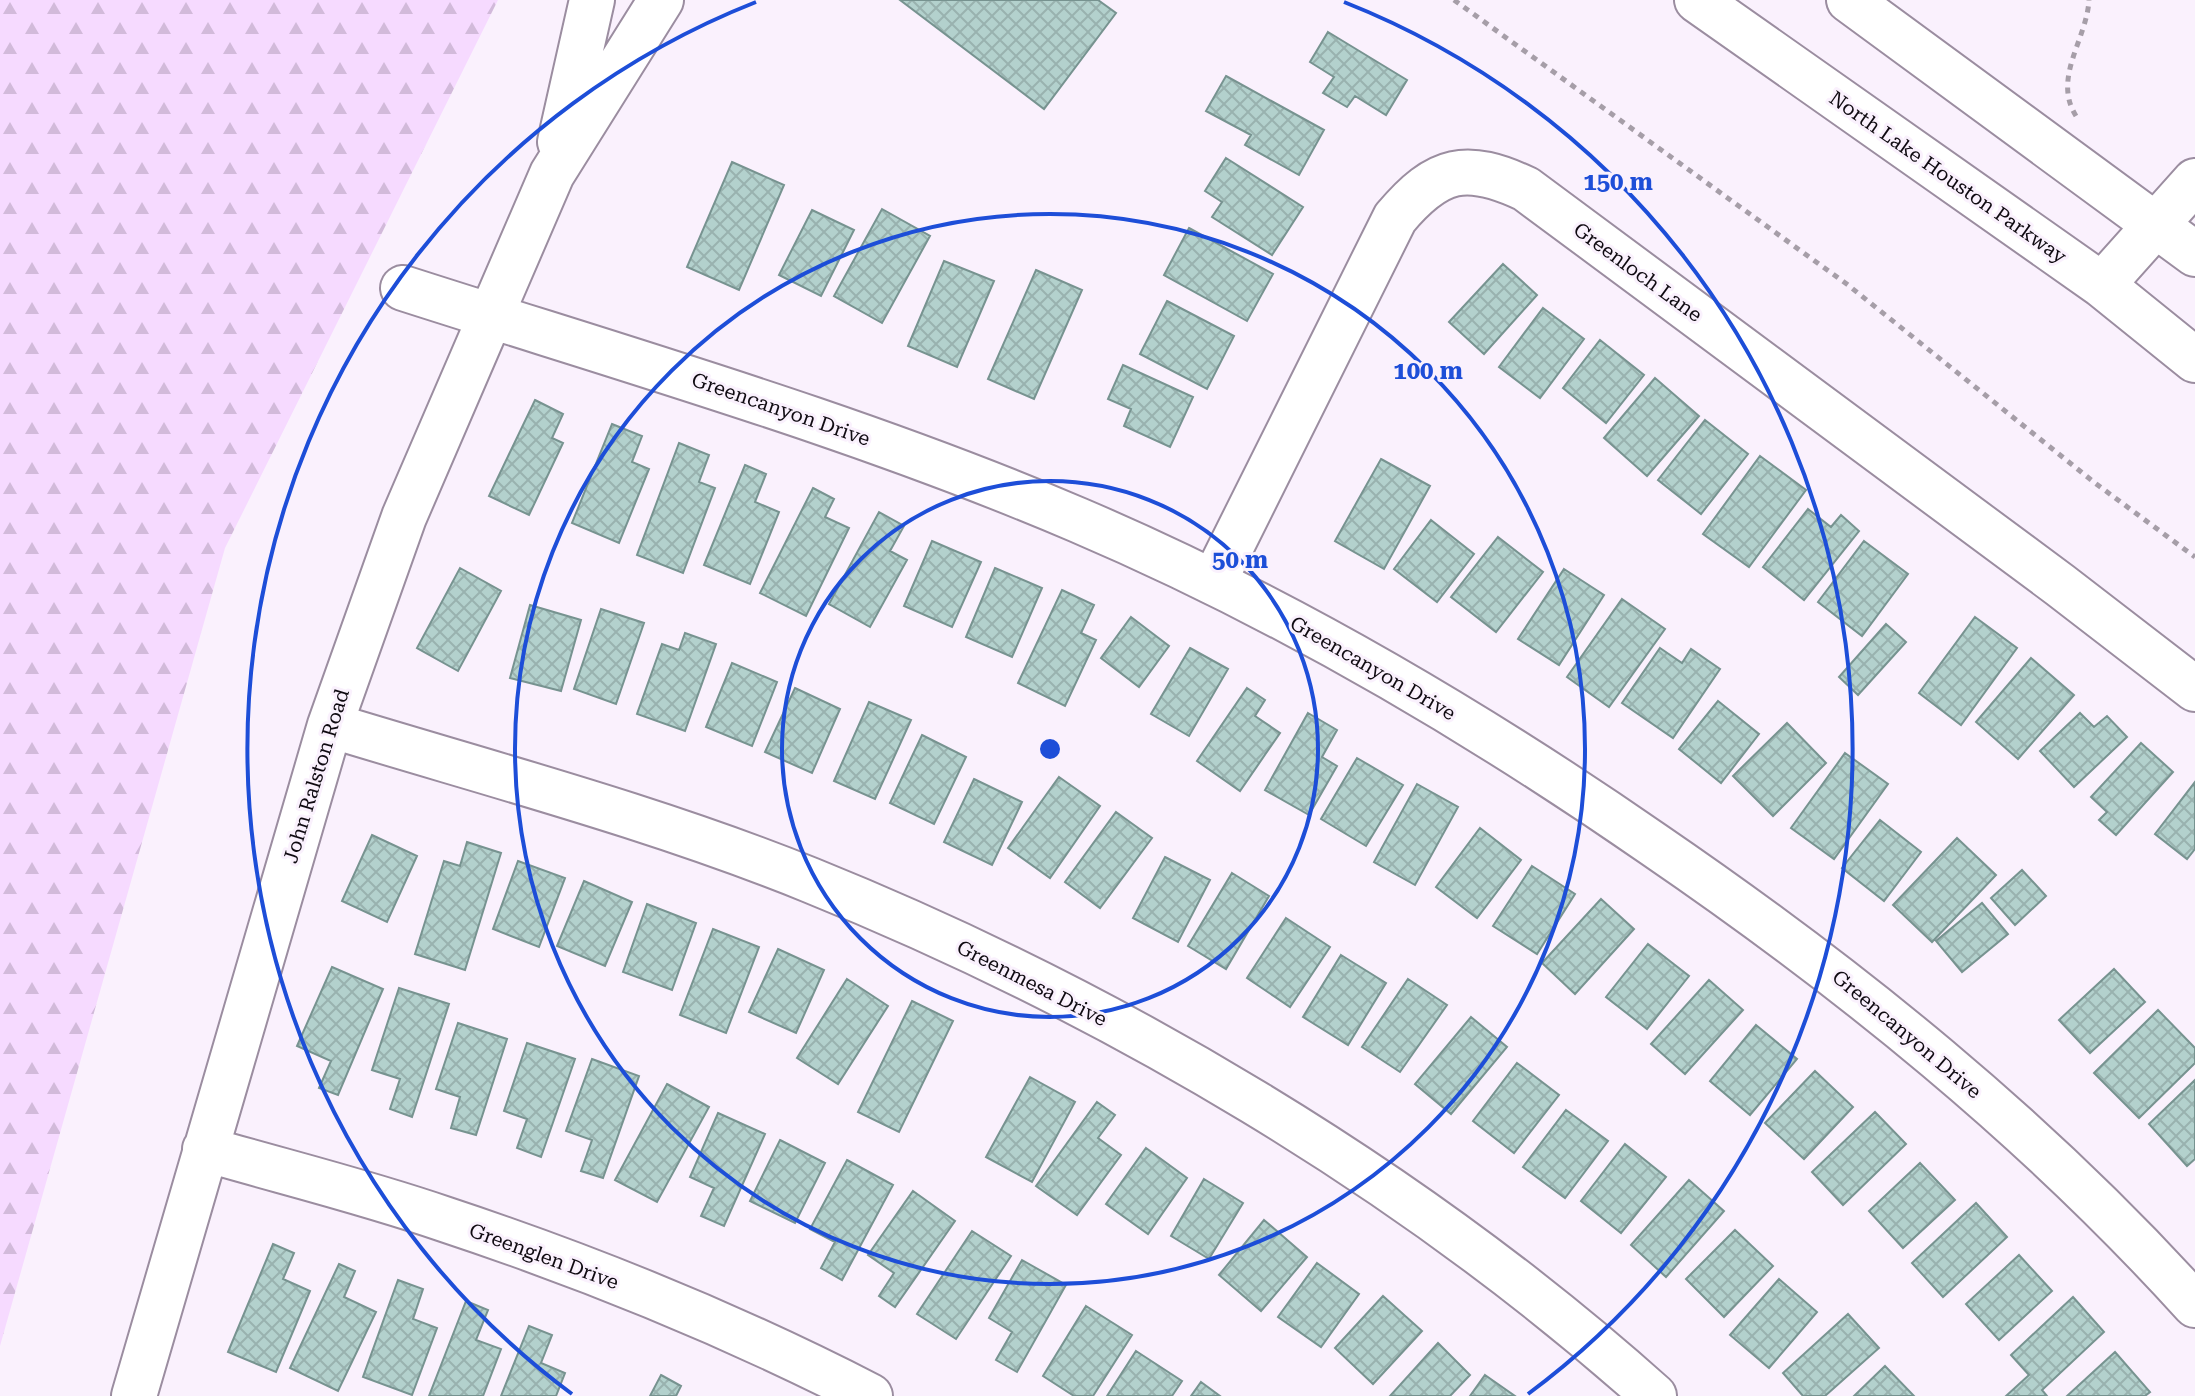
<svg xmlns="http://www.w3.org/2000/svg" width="2195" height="1396" viewBox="0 0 2195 1396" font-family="'Roboto Serif',serif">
	<defs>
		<pattern id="forest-firs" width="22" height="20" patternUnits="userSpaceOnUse" patternTransform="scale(2)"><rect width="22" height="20" fill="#f6daff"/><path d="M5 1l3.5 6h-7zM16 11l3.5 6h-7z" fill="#d2bada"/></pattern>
		<pattern id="building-cross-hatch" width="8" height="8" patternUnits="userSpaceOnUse" patternTransform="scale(2)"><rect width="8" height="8" fill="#b3d1cd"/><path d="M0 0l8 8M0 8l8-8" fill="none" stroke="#99b2af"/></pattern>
	</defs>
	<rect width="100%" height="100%" fill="#faf1fd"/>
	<path fill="url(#forest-firs)" d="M0,0H498L225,548L0,1346Z"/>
	<path fill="url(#building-cross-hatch)" stroke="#779390" stroke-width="2" d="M900,0H1098L1116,13L1044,109Z
		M1328,32L1407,80L1386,115L1355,96L1347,107L1323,93L1334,77L1310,62Z
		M1226,76L1324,130L1299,175L1245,145L1251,135L1206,111Z
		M1226,158L1303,207L1272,255L1212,217L1222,202L1205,191Z
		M732,162L784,185L739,290L687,267Z
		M882,209L930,236L882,323L834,296Z
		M812,210L854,230L821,296L779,275Z
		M1189,228L1273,274L1247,321L1164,275Z
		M944,261L994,281L957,367L908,346Z
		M1503,264L1537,295L1484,354L1449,322Z
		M1036,270L1082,290L1034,399L988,379Z
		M1167,301L1234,336L1207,389L1140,354Z
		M1543,308L1584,339L1540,398L1499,367Z
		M1600,340L1644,375L1606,423L1563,388Z
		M1123,365L1193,397L1170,447L1124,426L1131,409L1108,399Z
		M1655,378L1699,416L1647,476L1604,438Z
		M535,400L563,414L552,438L563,443L529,515L489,496Z
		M1705,420L1748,454L1701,514L1658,480Z
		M612,424L642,436L632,462L649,469L619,543L572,523Z
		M679,443L709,455L699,482L715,488L683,573L637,555Z
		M1760,456L1806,490L1749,567L1703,534Z
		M1381,459L1430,486L1384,569L1335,541Z
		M745,465L766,474L755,502L779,512L750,584L704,565Z
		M813,488L834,499L825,517L849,528L806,616L760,593Z
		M1808,509L1831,527L1841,515L1859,531L1804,600L1763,567Z
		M879,512L904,526L890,551L907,560L870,627L829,604Z
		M1431,520L1474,554L1437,602L1394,569Z
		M1498,537L1543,572L1496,632L1451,597Z
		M932,541L981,562L952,627L904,606Z
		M1864,541L1908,574L1862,636L1818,602Z
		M460,568L501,591L458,671L417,648Z
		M995,568L1042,588L1012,657L966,637Z
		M1564,569L1604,595L1559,665L1518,639Z
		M1062,590L1094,605L1081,633L1096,640L1065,706L1018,683Z
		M1622,599L1665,629L1609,707L1567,677Z
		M530,605L581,620L561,691L510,678Z
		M601,609L644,623L616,704L574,689Z
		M1131,617L1169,646L1139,687L1101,658Z
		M1975,617L2017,648L1961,725L1919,693Z
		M1886,624L1906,642L1858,695L1839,677Z
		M685,633L716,644L685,731L637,714L662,644L679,650Z
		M1190,648L1228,669L1189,736L1151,714Z
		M1660,648L1682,663L1691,649L1720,669L1673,738L1622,703Z
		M2031,658L2074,695L2018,759L1976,722Z
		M732,663L777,682L752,746L706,727Z
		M795,688L840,709L812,773L765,752Z
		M1247,688L1265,700L1255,716L1280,733L1240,791L1197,761Z
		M1718,701L1759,734L1721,783L1679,749Z
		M869,702L911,720L875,799L834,781Z
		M1308,713L1337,730L1322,757L1337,766L1309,815L1265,790Z
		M2080,713L2094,727L2107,716L2127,737L2074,787L2040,751Z
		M1787,723L1826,763L1773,816L1733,776Z
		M922,735L966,757L934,824L890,803Z
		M2141,743L2173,772L2116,835L2099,820L2107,812L2091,797Z
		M1845,753L1888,784L1834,859L1791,828Z
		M1357,758L1403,785L1366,846L1321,819Z
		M1059,777L1100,806L1050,878L1008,848Z
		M974,779L1022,802L992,865L944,842Z
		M2195,782V849L2187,859L2155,834Z
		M1417,784L1458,807L1415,885L1374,862Z
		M1116,812L1152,838L1100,908L1065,882Z
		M1880,820L1921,852L1884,901L1842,868Z
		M1480,828L1521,860L1477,918L1436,887Z
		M372,835L417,856L387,922L342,901Z
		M1957,838L1996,875L1932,942L1893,905Z
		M467,842L501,853L465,970L415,954L444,861L460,866Z
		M1165,857L1210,880L1178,942L1133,918Z
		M518,861L565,878L539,947L493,929Z
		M1532,866L1575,894L1537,954L1493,926Z
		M2022,870L2046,896L2015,925L1991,898Z
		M1232,873L1269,896L1226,969L1188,946Z
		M584,881L632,902L605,966L557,946Z
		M1601,899L1634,929L1575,994L1542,963Z
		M1982,903L2008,934L1962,972L1936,941Z
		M647,904L696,923L672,990L623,972Z
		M1286,918L1330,947L1290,1007L1247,978Z
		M713,929L759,947L726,1033L680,1015Z
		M1648,944L1689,976L1647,1029L1606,997Z
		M778,949L824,970L796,1033L749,1012Z
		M1341,955L1386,983L1348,1045L1303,1017Z
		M332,967L383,989L338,1095L319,1088L331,1061L297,1046Z
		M2114,969L2145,1002L2090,1053L2059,1020Z
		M847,979L888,1006L838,1084L797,1058Z
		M1408,979L1447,1005L1400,1072L1362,1047Z
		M1709,980L1743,1010L1685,1074L1651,1044Z
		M399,988L449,1004L412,1117L390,1109L400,1079L372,1070Z
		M912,1001L953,1021L899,1132L858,1112Z
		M2158,1010L2195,1048V1063L2139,1118L2094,1073Z
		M1471,1017L1507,1047L1451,1114L1415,1084Z
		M458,1023L507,1039L476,1135L451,1128L460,1097L436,1089Z
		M1756,1025L1797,1059L1750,1115L1710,1081Z
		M527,1043L575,1059L541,1157L517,1148L527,1119L504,1111Z
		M592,1059L639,1076L603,1178L581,1171L592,1140L566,1131Z
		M1517,1063L1559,1095L1514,1153L1473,1121Z
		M1815,1071L1853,1107L1804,1159L1765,1123Z
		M1030,1077L1075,1102L1032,1182L986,1157Z
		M2195,1080V1159L2187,1166L2149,1124Z
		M667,1084L709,1107L657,1202L615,1180Z
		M1097,1102L1115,1115L1098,1138L1121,1155L1077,1215L1036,1186Z
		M1566,1110L1608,1141L1565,1198L1523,1167Z
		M1875,1112L1906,1144L1843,1205L1812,1172Z
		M718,1113L765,1134L724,1226L701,1216L714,1188L690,1177Z
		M780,1140L825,1163L795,1223L750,1201Z
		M1625,1144L1666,1177L1621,1233L1581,1201Z
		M1146,1148L1187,1178L1148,1234L1106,1204Z
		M847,1160L893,1185L842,1280L821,1268L835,1242L810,1229Z
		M1920,1163L1955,1200L1903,1248L1869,1211Z
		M1204,1179L1243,1203L1209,1259L1171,1236Z
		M1689,1180L1724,1211L1666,1277L1631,1245Z
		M913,1191L955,1221L895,1307L879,1296L894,1273L868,1255Z
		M1976,1203L2007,1237L1943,1297L1912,1263Z
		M1264,1220L1307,1257L1261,1311L1219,1275Z
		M1735,1230L1773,1266L1724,1317L1686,1279Z
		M972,1231L1011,1256L956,1339L917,1314Z
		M273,1244L294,1253L283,1279L310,1291L276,1372L228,1352Z
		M2019,1255L2052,1291L1999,1340L1966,1304Z
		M1022,1260L1066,1285L1017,1372L996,1360L1012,1332L989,1318Z
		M1317,1263L1359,1294L1321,1347L1278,1317Z
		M339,1264L355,1271L344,1297L376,1312L338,1391L290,1368Z
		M1779,1279L1817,1312L1769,1368L1730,1335Z
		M398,1280L423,1289L413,1319L437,1328L412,1395L363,1377Z
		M1383,1296L1422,1331L1373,1384L1335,1348Z
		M2073,1297L2104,1332L2042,1390L2047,1396H2006L2029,1375L2011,1355Z
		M466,1301L488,1310L476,1340L501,1349L483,1396H429Z
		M1086,1306L1132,1335L1093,1396H1074L1043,1376Z
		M1848,1314L1879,1348L1825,1396H1803L1783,1373Z
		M529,1326L552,1335L541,1363L565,1373L556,1396H501Z
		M1438,1343L1470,1375L1450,1396H1390Z
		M1136,1351L1182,1381L1172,1396H1107Z
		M2115,1352L2150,1392L2145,1396H2067Z
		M1885,1366L1914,1396H1854Z
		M661,1375L681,1386L676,1396H650Z
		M1485,1375L1515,1396H1470Z
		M1201,1382L1220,1396H1191Z"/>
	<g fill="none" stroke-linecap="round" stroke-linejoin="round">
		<defs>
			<path id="minor" d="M560,142L592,0
				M403,288C630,361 858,426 1078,520C1282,607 1471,718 1653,844C1849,978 2035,1128 2195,1305
				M1214,581L1395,218C1438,167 1466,161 1526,189L2060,585L2195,689
				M330,725C490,774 654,817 810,880C1110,1001 1412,1179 1654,1396
				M205,1149C284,1172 366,1192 444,1219C589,1267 734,1326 870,1396
				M134,1396L330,725L404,517L552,174L661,0"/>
			<path id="major" d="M1697,0L2102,285L2195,360
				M1849,0L2195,254
				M2102,285L2195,181"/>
		</defs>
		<use href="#minor" stroke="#9b8da0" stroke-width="48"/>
		<use href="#major" stroke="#9b8da0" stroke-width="48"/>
		<path stroke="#a69ea8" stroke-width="5" stroke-dasharray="6 6" stroke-linecap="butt" d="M1454,0L1848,285L2095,483L2195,557
			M2076,116C2052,78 2087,39 2089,0"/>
		<use href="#minor" stroke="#fff" stroke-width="44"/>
		<use href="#major" stroke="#fff" stroke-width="44"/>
	</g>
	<g fill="none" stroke="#1d4ed8" stroke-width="4">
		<circle cx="1050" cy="749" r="268"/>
		<circle cx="1050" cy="749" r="535"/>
		<path d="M572 1394A803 803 0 0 1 756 2M1344 2A803 803 0 0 1 1528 1394"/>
	</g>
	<g text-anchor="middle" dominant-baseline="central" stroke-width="6" stroke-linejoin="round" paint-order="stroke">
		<g font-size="20" fill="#0f0a11" stroke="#faf1fd">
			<text transform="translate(1948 177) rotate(35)">North Lake Houston Parkway</text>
			<text transform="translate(1638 272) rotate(36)">Greenloch Lane</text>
			<text transform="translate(781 409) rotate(19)">Greencanyon Drive</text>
			<text transform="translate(1373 668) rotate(30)">Greencanyon Drive</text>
			<text transform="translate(316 776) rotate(-73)">John Ralston Road</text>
			<text transform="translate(1032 983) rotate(27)">Greenmesa Drive</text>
			<text transform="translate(1907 1034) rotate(40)">Greencanyon Drive</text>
			<text transform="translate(544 1256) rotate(20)">Greenglen Drive</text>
		</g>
	</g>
	<circle cx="1050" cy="749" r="12" fill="#1d4ed8" stroke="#faf1fd" stroke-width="4"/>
	<g font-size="24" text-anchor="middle" font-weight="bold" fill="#1d4ed8" stroke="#faf1fd" stroke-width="6" stroke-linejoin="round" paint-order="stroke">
		<text x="1618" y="190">150 m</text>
		<text x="1428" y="379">100 m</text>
		<text x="1240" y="568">50 m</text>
	</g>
</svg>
